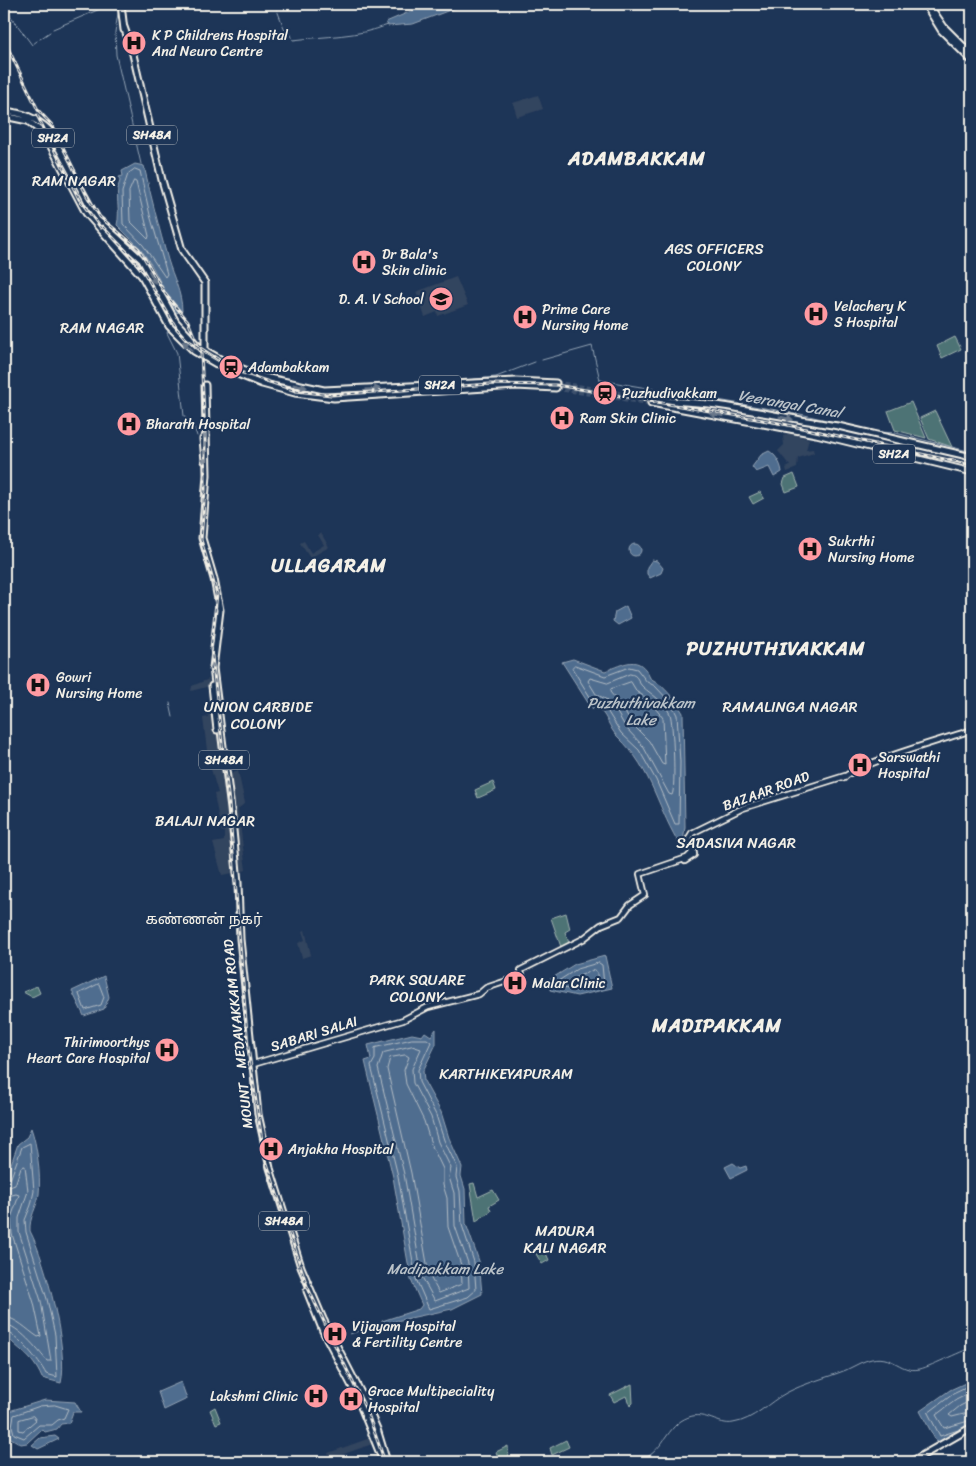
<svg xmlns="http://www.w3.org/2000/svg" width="976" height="1466" viewBox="0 0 976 1466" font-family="Sriracha,'Noto Sans Tamil',sans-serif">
	<rect width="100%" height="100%" fill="#1d3557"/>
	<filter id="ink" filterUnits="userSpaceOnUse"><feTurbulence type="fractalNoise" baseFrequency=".02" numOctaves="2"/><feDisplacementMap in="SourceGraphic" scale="10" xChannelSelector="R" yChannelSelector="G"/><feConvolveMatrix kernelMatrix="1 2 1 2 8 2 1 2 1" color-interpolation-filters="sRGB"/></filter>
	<g filter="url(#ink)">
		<path fill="#33445e" d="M538,95L543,109L517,117L513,103Z
			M456,277L468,305L438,316L437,312L425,317L416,292Z
			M790,433L809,439L806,450L813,449L814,453L798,458L797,468L787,472L786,468L790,466L778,451L784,445L783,436Z
			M321,533L329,547L310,558L300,543L304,541L311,553L324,545L318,535Z
			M209,679L210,686L191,691L192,686Z
			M212,693L226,790L233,873L222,875L213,843L224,841V832L221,831L214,794L218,793L208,759L203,718L208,717L205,708L211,706L208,694Z
			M238,771L245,803L238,809L246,870L238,873L228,775Z
			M305,930L311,955L302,958L298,943L305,940L302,931Z
			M373,1437L375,1443L330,1459L328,1453Z"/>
		<path fill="#4d7375" stroke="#a0b2ae" d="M955,337L961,349L942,358L937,346Z
			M911,402L926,438L895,430L888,411Z
			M935,411L952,447L929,439L920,418Z
			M794,474L799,487L786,492L783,484L785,478Z
			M760,492L764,498L753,504L749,497Z
			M493,782L496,790L478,798L475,790Z
			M566,913L570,929L565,932L569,943L561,947L551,918Z
			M37,986L40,993L32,997L23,992Z
			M474,1183L478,1197L493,1190L499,1200L489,1206L491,1211L476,1221L470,1184Z
			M544,1249L549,1260L542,1264L536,1254Z
			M632,1384L633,1403L630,1406L626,1396L614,1402L610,1395Z
			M215,1407L221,1422L216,1424L210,1410Z
			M566,1440L569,1447L552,1455L550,1448Z
			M508,1446L509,1459L500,1462L496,1452Z"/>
		<path fill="#506d8f" stroke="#92a2b3" d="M428,4H466L413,24L388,26L386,22Z
			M135,164L144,166C151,197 159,228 168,260C173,277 182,293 182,311L176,313L152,266L140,248L117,225C121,210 114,195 120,181L119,177L123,176L122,171Z
			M769,451C776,455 781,464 782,472L774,477L769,467L756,472L752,467L761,455Z
			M629 550a6 6 0 1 1 12 0a6 6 0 1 1-12 0Z
			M652,560L657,561L663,568L661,573L650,578L647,574V567Z
			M626,606L631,618L618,625L613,621L615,612Z
			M573,659L605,671C624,664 640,653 650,678C665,686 675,700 683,713L685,827L682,848C657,810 654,771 618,737C608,728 608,714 595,706L592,709L562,662Z
			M605,956L612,988L577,996L550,990L549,980L575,964Z
			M104,976L109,997L104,1009L84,1016L72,991Z
			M436,1029V1044L423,1071L424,1081L441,1112L449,1138L462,1167L461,1176L465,1189L466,1224L479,1261L482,1294L452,1309L382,1324V1321L419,1309L422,1305L411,1280L393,1177L365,1061L371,1059L368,1045L412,1034L422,1036L425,1032L431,1036Z
			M31,1128C37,1144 41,1176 39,1194C37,1208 29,1217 30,1231C46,1261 69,1352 61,1383L42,1378C32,1354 18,1351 4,1333V1184L18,1144L27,1137Z
			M733,1163L740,1168L746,1166L747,1170L731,1178L725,1167Z
			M972,1380V1430L937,1443L920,1411L950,1390Z
			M181,1382L187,1399L164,1410L158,1392Z
			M45,1400L75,1402L81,1412H73L69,1423L61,1424L57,1429L45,1432L42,1429L27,1443L21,1444L9,1437L6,1426L9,1411Z
			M55,1436L59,1439L38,1449L32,1445L40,1438Z"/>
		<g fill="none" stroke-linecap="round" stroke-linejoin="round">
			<path stroke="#b2bcc4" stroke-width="1" d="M135,169L140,171L150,215L167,274L165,277L143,245L123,224L122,192L128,174Z
				M134,181L136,182L149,236L148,239L130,221L129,192Z
				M575,665L605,676L629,667L637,669L647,682L655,686L671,703L677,715L680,762L679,824H675L656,780L639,750L621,733L604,706L592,700L572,668Z
				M630,674C639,675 637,682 643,687C652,695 664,701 670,714C673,721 676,789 672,795L669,794L643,746L626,728L615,709L607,700L596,694L588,681L590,678L607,683Z
				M631,682L637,692L647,698L663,718L665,765L662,764L649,741L631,723L621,705L610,692L611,689Z
				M599,963L602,965L604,985L577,991L554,986L555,983L577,969Z
				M594,970L597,972V980L577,985L571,983V980Z
				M99,984L104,997L101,1005L85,1010L79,994Z
				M412,1039H427L431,1042L418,1070L419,1082L436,1115L444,1140L457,1167L456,1177L460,1191L462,1225L474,1262L476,1290L468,1297L429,1309L416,1279L398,1176L371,1066L375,1059V1048Z
				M412,1046L421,1049L412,1069L413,1083L431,1117L438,1142L451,1168L449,1177L454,1193L455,1226L468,1263L469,1288L435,1301L422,1277L404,1174L378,1068L383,1053Z
				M406,1055L409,1057L404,1070L406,1084L424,1121L431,1144L443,1169V1185L447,1198L448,1227L461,1265L462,1284L439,1293L429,1275L411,1173L387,1069L390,1058Z
				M4,1183L10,1180L22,1147L30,1143L34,1191L31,1205L25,1220L26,1232L47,1299L55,1335L57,1377L46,1374C40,1362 17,1333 4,1331
				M4,1189L15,1185L21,1167L25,1166L28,1191L19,1218V1232L41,1301L51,1361H47C38,1350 18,1325 4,1324
				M4,1197L16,1194L19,1195L11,1218L12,1234L34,1303L41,1336L38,1337C27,1330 17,1318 4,1317
				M972,1392L956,1400L936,1415L944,1428L972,1420
				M972,1400L960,1406L949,1415L952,1417L972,1412
				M55,1405L68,1409L64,1418L58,1420L52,1425H39L24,1438L14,1434L12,1426L14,1415L40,1406Z
				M33,1416L36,1420L23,1431L19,1430V1420Z
				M961,1429L940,1436L928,1413L953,1394L972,1385"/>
			<path stroke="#92a2b3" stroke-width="1" d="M116,4L118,13L115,32L116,55L141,164
				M4,7L32,45L37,41
				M103,7L108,6
				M277,10L286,33L290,32L293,40C325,36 358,37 388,25
				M53,29L100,9
				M40,39L50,32
				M169,328L167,333L177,353L184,416L194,427L197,436
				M542,360L592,346L600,380L800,414L880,432L896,433L972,452
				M453,381L496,377L535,362
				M170,703L173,717
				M350,1334L379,1324
				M636,1462C665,1454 665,1425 689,1417C705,1411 719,1426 733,1423C754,1420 769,1402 786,1393C805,1383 826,1378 846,1370C851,1368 855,1365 860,1363C893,1348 897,1374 920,1369C932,1366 967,1348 972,1348"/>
			<path stroke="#3d516d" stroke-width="5" stroke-dasharray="5 2.5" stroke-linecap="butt" d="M556,383L651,399
				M556,388L651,403"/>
			<defs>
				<path id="secondary" d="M844,778C852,765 952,737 972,730
					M685,861L694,855L693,847
					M250,1065L403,1020L428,1007L479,994L486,988L522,976L521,970L583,939L601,925L621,917L630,905L645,895L640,874L687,858L692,853L689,838L692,833L743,808L845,776"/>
				<path id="primary" d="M121,4L124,30
					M925,4L941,30L972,61
					M931,8L944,27L972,55
					M124,27L132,50L162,180L182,250L205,283V351
					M4,111C23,113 35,117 49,130L97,219L142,260L176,322L199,347L227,363L264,377L324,390L516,381L556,383
					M4,116L28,121L45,135L86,213L142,276L169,326L194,351L225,369L262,384L295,393L334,398L516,386L556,388
					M205,385L207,475L202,538L214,579L220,610L213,668L231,809L238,883L240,939L258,1114L270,1168L301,1267L323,1319L363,1397L377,1429L387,1462
					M651,399C673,402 695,402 717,405C757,411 797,420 838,426L972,457
					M651,403L816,434L972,472
					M205,461L203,439L206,435
					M212,686L217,730
					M307,1291L323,1331L355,1392L383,1461
					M911,1462L972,1427"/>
			</defs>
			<use href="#secondary" stroke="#f4f1e8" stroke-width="8"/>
			<use href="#primary" stroke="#f4f1e8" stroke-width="9"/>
			<use href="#secondary" stroke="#1d3557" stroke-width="4.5"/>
			<use href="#primary" stroke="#1d3557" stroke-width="5"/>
			<defs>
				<path id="rail" d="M4,5L5,4
					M4,40L38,110L52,125L87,196L100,217L139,249L166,295L188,321L201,353L205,434V490L201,540L217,594L211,648L229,803L248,1047L264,1154L307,1286L368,1414L385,1462
					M37,115L79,199L101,228
					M102,226L130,255L145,274L177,329L186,339L237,371L296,391L331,395L490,384L556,385L774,422L972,465"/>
			</defs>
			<use href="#rail" stroke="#f4f1e8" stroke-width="3"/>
			<use href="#rail" stroke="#1d3557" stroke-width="1" stroke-dasharray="4" stroke-linecap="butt"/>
		</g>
		<defs><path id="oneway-solid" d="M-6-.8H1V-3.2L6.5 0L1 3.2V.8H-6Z" transform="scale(1.25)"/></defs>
		<g fill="#68778a">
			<use href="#oneway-solid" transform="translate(152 277) rotate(62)"/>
			<use href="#oneway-solid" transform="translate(188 346) rotate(-139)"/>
			<use href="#oneway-solid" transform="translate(300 386) rotate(11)"/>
			<use href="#oneway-solid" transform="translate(373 389) rotate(-3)"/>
			<use href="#oneway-solid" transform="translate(717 415) rotate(-170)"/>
			<use href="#oneway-solid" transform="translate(786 418) rotate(12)"/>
		</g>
	</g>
	<defs>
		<symbol id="hospital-disc" viewBox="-11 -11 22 22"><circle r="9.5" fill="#ff9aa2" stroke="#1d3557"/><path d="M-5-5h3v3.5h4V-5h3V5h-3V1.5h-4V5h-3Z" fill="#111"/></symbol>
		<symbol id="school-disc" viewBox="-11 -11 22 22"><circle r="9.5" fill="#ff9aa2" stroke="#1d3557"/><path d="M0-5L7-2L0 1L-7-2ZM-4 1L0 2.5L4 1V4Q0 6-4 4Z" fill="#111"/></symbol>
		<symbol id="station-disc" viewBox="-11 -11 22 22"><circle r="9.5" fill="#ff9aa2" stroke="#1d3557"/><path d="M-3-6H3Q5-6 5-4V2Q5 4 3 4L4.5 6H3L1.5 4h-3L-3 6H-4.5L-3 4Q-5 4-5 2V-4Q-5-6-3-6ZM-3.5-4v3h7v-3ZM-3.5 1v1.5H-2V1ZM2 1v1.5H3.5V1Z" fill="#111"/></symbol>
	</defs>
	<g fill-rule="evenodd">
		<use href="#hospital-disc" x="120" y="29" width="28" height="28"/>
		<use href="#hospital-disc" x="350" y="248" width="28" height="28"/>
		<use href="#school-disc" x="427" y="285" width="28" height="28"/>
		<use href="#hospital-disc" x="802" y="300" width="28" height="28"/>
		<use href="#hospital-disc" x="511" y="303" width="28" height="28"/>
		<use href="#station-disc" x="217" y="353" width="28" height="28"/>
		<use href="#station-disc" x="591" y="379" width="28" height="28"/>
		<use href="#hospital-disc" x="548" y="404" width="28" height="28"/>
		<use href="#hospital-disc" x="115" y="410" width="28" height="28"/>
		<use href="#hospital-disc" x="796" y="535" width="28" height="28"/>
		<use href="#hospital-disc" x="24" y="671" width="28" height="28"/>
		<use href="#hospital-disc" x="846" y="751" width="28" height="28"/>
		<use href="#hospital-disc" x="501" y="969" width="28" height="28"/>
		<use href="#hospital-disc" x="153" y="1036" width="28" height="28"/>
		<use href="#hospital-disc" x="257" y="1135" width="28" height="28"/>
		<use href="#hospital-disc" x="321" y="1320" width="28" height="28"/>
		<use href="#hospital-disc" x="302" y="1382" width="28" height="28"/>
		<use href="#hospital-disc" x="337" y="1385" width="28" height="28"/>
	</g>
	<g text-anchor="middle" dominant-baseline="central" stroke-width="4.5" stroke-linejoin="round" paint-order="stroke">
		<g fill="#1d3557" stroke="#b4b9bc" stroke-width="1">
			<rect x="127" y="125.5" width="50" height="19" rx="4"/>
			<rect x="32" y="128.5" width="42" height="19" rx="4"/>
			<rect x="419" y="375.5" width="42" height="19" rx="4"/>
			<rect x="873" y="444.5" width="42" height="19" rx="4"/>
			<rect x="199" y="750.5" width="50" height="19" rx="4"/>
			<rect x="259" y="1211.5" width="50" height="19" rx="4"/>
		</g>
		<g font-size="12" font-weight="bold" fill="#f4f1e8">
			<text x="152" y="135">SH48A</text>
			<text x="53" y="138">SH2A</text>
			<text x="440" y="385">SH2A</text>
			<text x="894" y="454">SH2A</text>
			<text x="224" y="760">SH48A</text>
			<text x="284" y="1221">SH48A</text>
		</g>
		<g font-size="14" fill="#f4f1e8" stroke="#1d3557" text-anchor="start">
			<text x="152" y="35">K P Childrens Hospital<tspan x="152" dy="16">And Neuro Centre</tspan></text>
			<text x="382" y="254">Dr Bala's<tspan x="382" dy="16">Skin clinic</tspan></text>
			<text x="424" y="299" text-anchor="end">D. A. V School</text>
			<text x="834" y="306">Velachery K<tspan x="834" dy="16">S Hospital</tspan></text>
			<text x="542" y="309">Prime Care<tspan x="542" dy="16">Nursing Home</tspan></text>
			<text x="248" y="367">Adambakkam</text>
			<text x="622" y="393">Puzhudivakkam</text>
			<text x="580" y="418">Ram Skin Clinic</text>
			<text x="146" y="424">Bharath Hospital</text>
			<text x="828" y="541">Sukrthi<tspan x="828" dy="16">Nursing Home</tspan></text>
			<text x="56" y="677">Gowri<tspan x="56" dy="16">Nursing Home</tspan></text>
			<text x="878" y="757">Sarswathi<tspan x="878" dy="16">Hospital</tspan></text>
			<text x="532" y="983">Malar Clinic</text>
			<text x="150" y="1042" text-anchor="end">Thirimoorthys<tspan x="150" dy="16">Heart Care Hospital</tspan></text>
			<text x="288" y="1149">Anjakha Hospital</text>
			<text x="352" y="1326">Vijayam Hospital<tspan x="352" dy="16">&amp; Fertility Centre</tspan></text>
			<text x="368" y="1391">Grace Multipeciality<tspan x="368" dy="16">Hospital</tspan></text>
			<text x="298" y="1396" text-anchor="end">Lakshmi Clinic</text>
		</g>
		<g font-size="14" fill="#f4f1e8" stroke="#1d3557">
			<text transform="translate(766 791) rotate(-20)">BAZAAR ROAD</text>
			<text transform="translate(238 1034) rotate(-96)">MOUNT - MEDAVAKKAM ROAD</text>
			<text transform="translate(314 1034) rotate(-17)">SABARI SALAI</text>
		</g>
		<g font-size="15" fill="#f4f1e8" stroke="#1d3557">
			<text x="74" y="181">RAM NAGAR</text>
			<text x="714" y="249">AGS OFFICERS<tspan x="714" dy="17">COLONY</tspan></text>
			<text x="102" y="328">RAM NAGAR</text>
			<text x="258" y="707">UNION CARBIDE<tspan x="258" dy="17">COLONY</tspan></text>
			<text x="790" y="707">RAMALINGA NAGAR</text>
			<text x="205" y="821">BALAJI NAGAR</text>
			<text x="736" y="843">SADASIVA NAGAR</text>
			<text x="204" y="919">கண்ணன் நகர்</text>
			<text x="417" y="980">PARK SQUARE<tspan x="417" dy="17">COLONY</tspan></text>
			<text x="506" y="1074">KARTHIKEYAPURAM</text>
			<text x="565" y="1231">MADURA<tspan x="565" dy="17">KALI NAGAR</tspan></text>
		</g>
		<g font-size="15" font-style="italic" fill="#bbc3c9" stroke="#1d3557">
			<text transform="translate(790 404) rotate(10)">Veerangal Canal</text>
			<text x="641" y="703">Puzhuthivakkam<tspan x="641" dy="17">Lake</tspan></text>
			<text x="445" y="1269">Madipakkam Lake</text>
		</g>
		<g font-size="19" font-weight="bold" letter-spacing="1" fill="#f4f1e8" stroke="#1d3557">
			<text x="637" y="158">ADAMBAKKAM</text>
			<text x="329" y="565">ULLAGARAM</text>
			<text x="776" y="648">PUZHUTHIVAKKAM</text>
			<text x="717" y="1025">MADIPAKKAM</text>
		</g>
	</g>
	<rect width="976" height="1466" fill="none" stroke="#1d3557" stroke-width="20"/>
	<rect x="10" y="10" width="956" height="1446" fill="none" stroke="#f4f1e8" stroke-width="2" filter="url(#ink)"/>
</svg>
